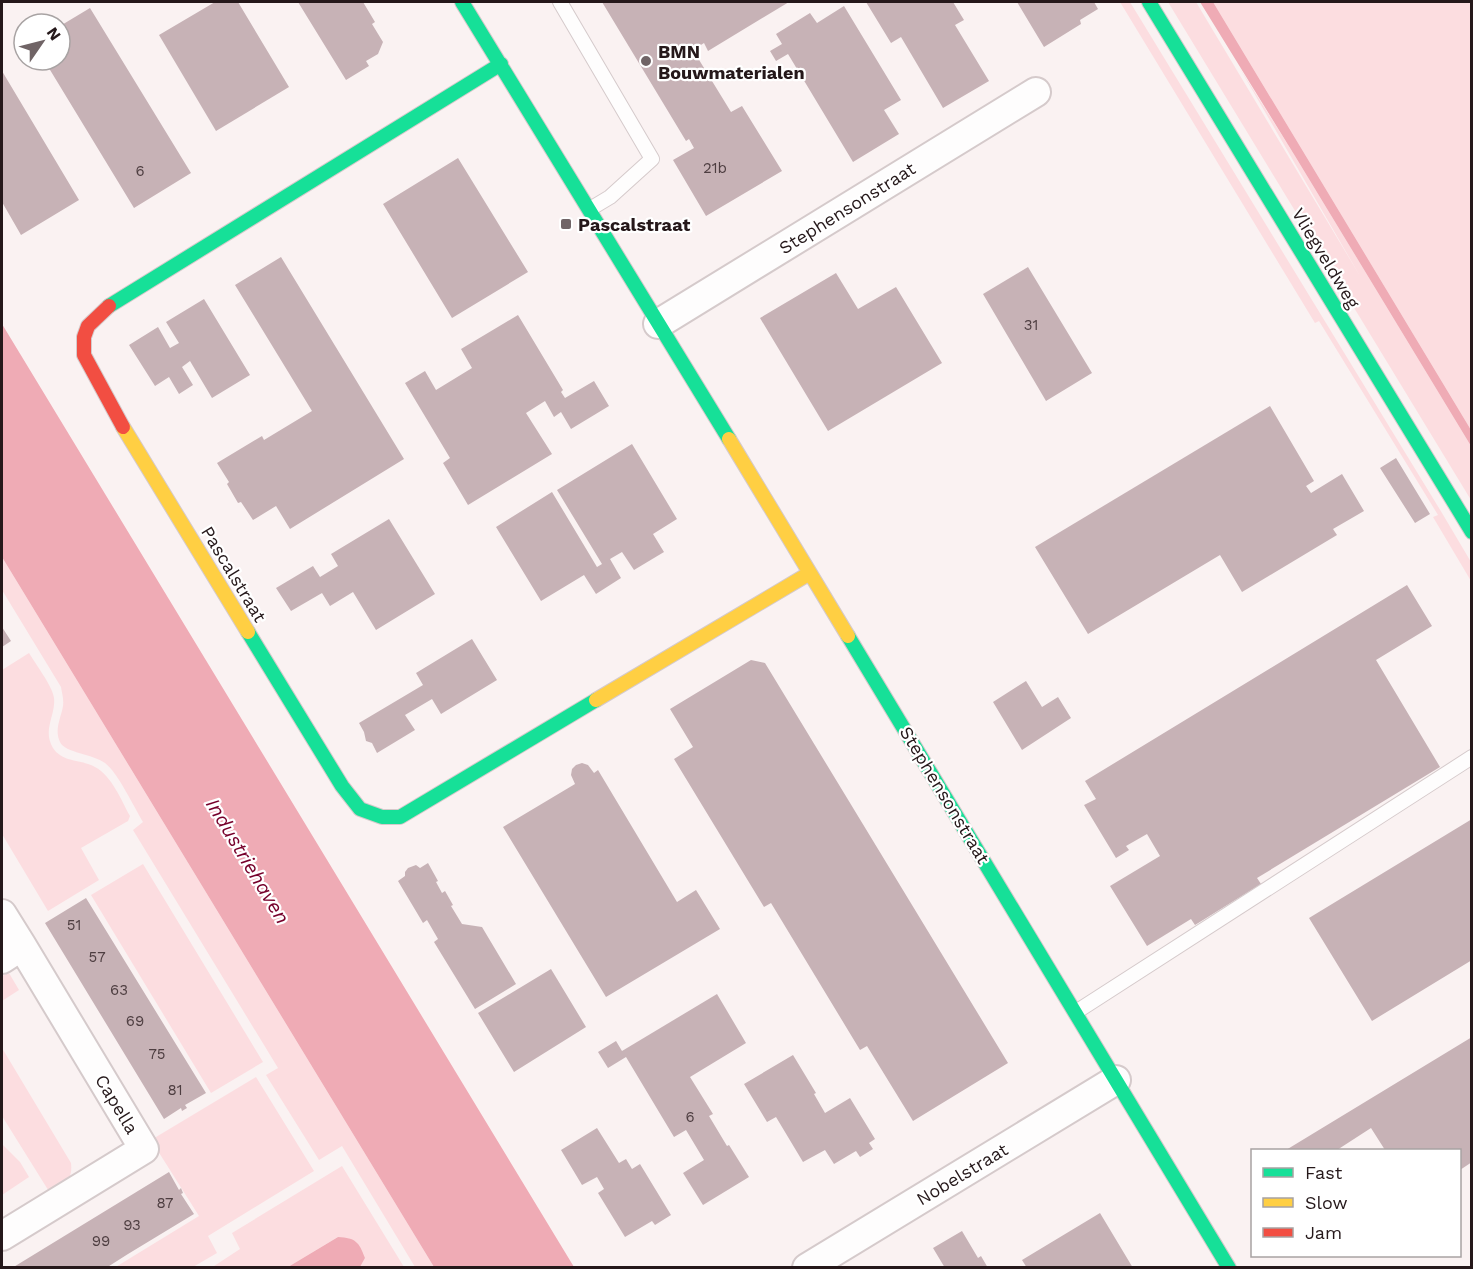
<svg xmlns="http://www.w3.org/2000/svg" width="1473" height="1269" viewBox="0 0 1473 1269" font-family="'Work Sans',sans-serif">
	<rect width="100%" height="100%" fill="#faf2f2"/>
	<path fill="#fcdde0" d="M1120,2H1130L1442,513L1471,562V581L1433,517L1438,515L1319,321L1315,323Z
		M1168,2H1196L1360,276L1239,67L1295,156L1471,446V500Z
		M1213,2H1471V430Z
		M2,557L434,1267H415L342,1146L319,1160L266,1075L278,1068L133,830L143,822C134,807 118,773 105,763C93,754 65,753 60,742C54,730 61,718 63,706C64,699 62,694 61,687L2,590Z
		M29,653C35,663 53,687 54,698C56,715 42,730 53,748C63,763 81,759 95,767C112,776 121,800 130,816L128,821L81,848L99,880L48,911L2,834V670Z
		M143,864L263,1062L211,1093L91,895Z
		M9,973L19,990L2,1001V976Z
		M2,1048L71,1163C73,1181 64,1185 50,1193L2,1116Z
		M256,1077L314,1171L208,1236L217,1253L193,1267L114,1268L199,1216L151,1140Z
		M2,1144L20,1162L29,1177L2,1195Z
		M342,1166L404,1267H360L365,1258L338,1237L288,1267L211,1268L240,1249L232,1233Z"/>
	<path fill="#efabb5" d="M1200,2H1213L1471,430V446L1295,156Z
		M2,324L574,1267H434L2,557Z
		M338,1237C356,1238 359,1242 365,1258L360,1267H288Z"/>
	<path fill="#c7b2b6" d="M215,2H238L289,87L216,131L159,35Z
		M298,2H363L375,22L372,24L383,42L378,54L366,61L369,66L346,80Z
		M602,2H789L708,51L704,43L693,50L731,112L742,106L782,171L706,216L673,160L694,148L689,139L686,141Z
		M866,2H953L964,20L955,25L989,81L943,108L901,37L891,43Z
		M1017,2H1094L1098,9L1080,20L1081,24L1044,47Z
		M844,6L901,100L884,110L899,134L853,162L788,54L776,61L770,51L782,44L776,34L810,13L817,23Z
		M90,8L191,173L134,208L44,60H60V26Z
		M2,71L79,200L21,235L2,202Z
		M458,158L528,272L452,318L383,204Z
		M281,257L404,459L290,529L276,506L253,520L241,502L238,503L227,484L229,482L217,463L262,436L264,440L312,411L235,285Z
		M1028,267L1092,373L1046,401L983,294Z
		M836,273L858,309L896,287L942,363L828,431L760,318Z
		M204,299L250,375L212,398L190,361L182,367L193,385L179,394L169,377L155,386L129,345L158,327L170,348L179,343L166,322Z
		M518,315L563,390L561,392L565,398L594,381L609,406L571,429L561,412L554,417L545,401L526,413L552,454L468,505L443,463L450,458L405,383L425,371L436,390L472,368L461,349Z
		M1270,406L1314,481L1306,486L1311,493L1342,474L1364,511L1333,529L1337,535L1242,592L1220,555L1088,634L1035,547Z
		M632,444L677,519L653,534L664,552L634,570L622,552L610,559L621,578L596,594L584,575L541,601L496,527L552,492L597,567L602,564L557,490Z
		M1396,458L1430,514L1415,523L1380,468Z
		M389,519L435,594L376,630L353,592L330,606L322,593L291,611L276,588L313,566L320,577L338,566L331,554Z
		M1407,585L1432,626L1376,660L1440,767L1257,878L1261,884L1195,925L1191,919L1147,946L1110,886L1160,856L1147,834L1126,846L1129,850L1116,858L1084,805L1096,799L1085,781Z
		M2,627L11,641L2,647Z
		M472,639L497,680L441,714L432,699L405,715L415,730L377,753L372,743L366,741L364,732L359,723L423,685L416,673Z
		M751,660L765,663L1008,1063L913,1121L867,1046L860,1050L771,903L764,907L674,759L693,747L670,709Z
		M1026,681L1042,707L1058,697L1071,718L1022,750L993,702Z
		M582,763L588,765L594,773L598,770L677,902L696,890L720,929L606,997L503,827L575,784L571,775L572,769L576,765Z
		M1472,819V960L1372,1021L1309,918Z
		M428,863L438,881L436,882L442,893L445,891L453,905L451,906L462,924L482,927L516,984L475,1009L434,942L438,939L427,920L423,923L398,881L405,876V872L408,868L416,865L420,868Z
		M86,898L206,1093L185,1105L187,1108L182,1111L181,1108L164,1119L45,923Z
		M551,969L586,1027L514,1072L478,1013Z
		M717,994L746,1043L690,1077L713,1114L709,1116L727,1146L729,1145L749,1177L703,1205L683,1173L704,1160L686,1130L674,1137L626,1057L608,1068L598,1052L616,1041L622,1051Z
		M1472,1037V1162L1460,1170V1150H1385L1371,1128L1337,1150H1286Z
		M793,1055L816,1093L814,1094L825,1113L850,1098L875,1139L869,1143L873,1149L860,1157L856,1151L834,1164L825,1150L803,1162L776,1117L767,1122L744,1084Z
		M597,1128L619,1163L626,1159L632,1169L640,1164L671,1215L655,1225L652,1221L625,1237L598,1193L604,1189L597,1177L582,1185L561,1150Z
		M169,1172L179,1190L181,1188L183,1193L181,1194L194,1214L128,1254L106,1268H12Z
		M1100,1213L1133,1268H1027L1022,1260Z
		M962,1231L978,1258L981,1256L988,1268H945L933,1248Z"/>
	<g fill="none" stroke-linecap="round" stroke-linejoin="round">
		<defs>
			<path id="lane" d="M560,2L652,159L610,197L590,209
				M1076,1012L1472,757"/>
			<path id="street" d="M658,324L1036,92
				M2,914L22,946L2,959
				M2,1236L144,1149L22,946
				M807,1268L1116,1080"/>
			<path id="fast" d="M462,2L729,439
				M1149,2L1472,532
				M109,306L501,64
				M248,632L342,786L360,809L382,817H400L596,700
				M848,636L1229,1268"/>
			<path id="slow" d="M123,427L248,632
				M729,439L848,636
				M596,700L810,573"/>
			<path id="jam" d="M109,306L88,326L84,337V355L123,427"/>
		</defs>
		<use href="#lane" stroke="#d5cacb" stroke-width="16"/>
		<use href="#street" stroke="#d5cacb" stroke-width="32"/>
		<use href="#fast" stroke="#d5cacb" stroke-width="16"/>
		<use href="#slow" stroke="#d5cacb" stroke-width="16"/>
		<use href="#jam" stroke="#d5cacb" stroke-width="16"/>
		<use href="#lane" stroke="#fefdfd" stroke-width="14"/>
		<use href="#street" stroke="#fefdfd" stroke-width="28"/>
		<use href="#fast" stroke="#16e098" stroke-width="14"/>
		<use href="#slow" stroke="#ffcf43" stroke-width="14"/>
		<use href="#jam" stroke="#f24e42" stroke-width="14"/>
	</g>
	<g fill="#706466" stroke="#fff" stroke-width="2">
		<circle cx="646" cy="61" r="6"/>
		<rect x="560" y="218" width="12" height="12" rx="3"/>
	</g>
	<g text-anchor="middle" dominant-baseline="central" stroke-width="4.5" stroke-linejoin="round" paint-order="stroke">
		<g font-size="15" fill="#4e3e41">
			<text x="715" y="168">21b</text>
			<text x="140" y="171">6</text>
			<text x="1031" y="325">31</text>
			<text x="74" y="925">51</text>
			<text x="97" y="957">57</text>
			<text x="119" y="990">63</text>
			<text x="135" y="1021">69</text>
			<text x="157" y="1054">75</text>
			<text x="175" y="1090">81</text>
			<text x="690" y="1117">6</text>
			<text x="165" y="1203">87</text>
			<text x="132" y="1225">93</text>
			<text x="101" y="1241">99</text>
		</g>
		<g font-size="18" font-weight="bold" fill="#25181a" stroke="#fff" text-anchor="start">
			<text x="658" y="51">BMN<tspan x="658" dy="21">Bouwmaterialen</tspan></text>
			<text x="578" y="224">Pascalstraat</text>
		</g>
		<g font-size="18" fill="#25181a" stroke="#fff">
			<text transform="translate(847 208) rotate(-32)">Stephensonstraat</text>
			<text transform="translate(1326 258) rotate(59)">Vliegveldweg</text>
			<text transform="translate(234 574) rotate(59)">Pascalstraat</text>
			<text transform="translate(945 795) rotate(59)">Stephensonstraat</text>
			<text transform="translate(117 1104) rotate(59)">Capella</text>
			<text transform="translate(962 1174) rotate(-31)">Nobelstraat</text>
		</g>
		<g font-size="20" font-style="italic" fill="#76002b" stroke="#fff">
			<text transform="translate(248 861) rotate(59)">Industriehaven</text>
		</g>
	</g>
	<rect width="1473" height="1269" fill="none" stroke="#25181a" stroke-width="6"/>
	<rect x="1251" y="1149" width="210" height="108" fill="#ffffff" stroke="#a8a3a3" stroke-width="1.5"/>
	<rect x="1263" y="1168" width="30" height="9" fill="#16e098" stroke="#a8a3a3" stroke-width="1.5"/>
	<text x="1305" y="1179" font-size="18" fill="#25181a">Fast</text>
	<rect x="1263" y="1198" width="30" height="9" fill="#ffcf43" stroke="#a8a3a3" stroke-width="1.5"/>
	<text x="1305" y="1209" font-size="18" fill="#25181a">Slow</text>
	<rect x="1263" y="1228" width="30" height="9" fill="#f24e42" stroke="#a8a3a3" stroke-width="1.5"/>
	<text x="1305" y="1239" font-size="18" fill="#25181a">Jam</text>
	<g transform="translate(42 42) rotate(55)"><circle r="28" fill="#ffffff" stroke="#a8a3a3" stroke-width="1.5"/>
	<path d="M0-4.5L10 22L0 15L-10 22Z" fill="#706466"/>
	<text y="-9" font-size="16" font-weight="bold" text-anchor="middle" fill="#25181a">N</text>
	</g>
</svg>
